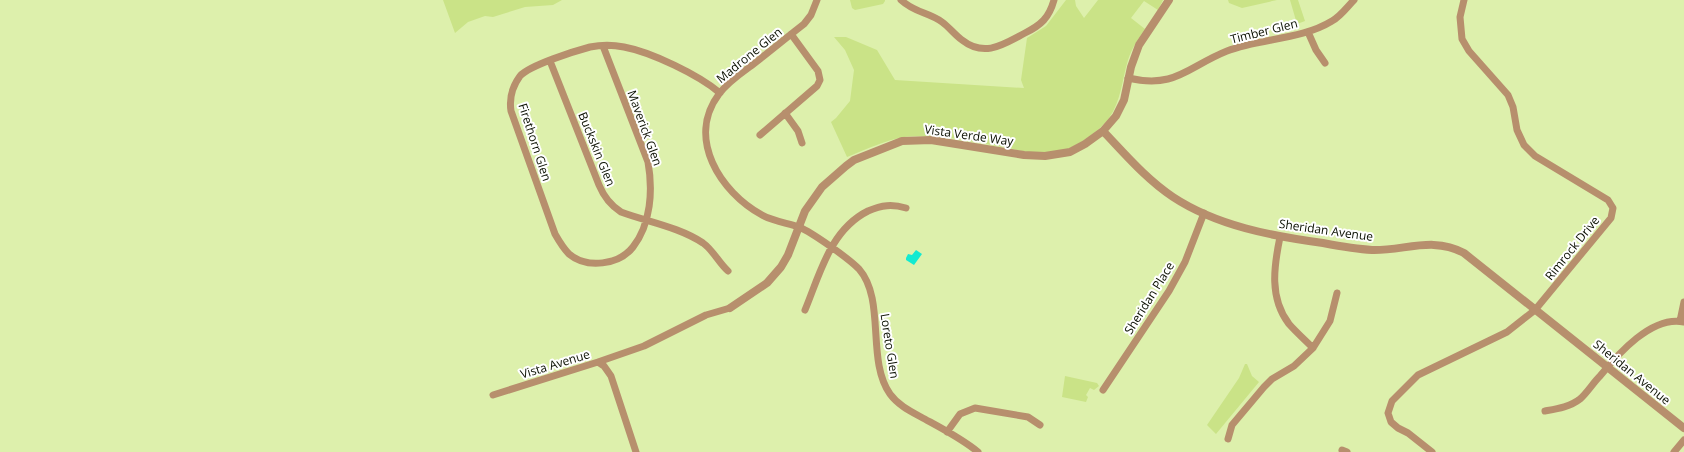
<svg xmlns="http://www.w3.org/2000/svg" width="1684" height="452" viewBox="0 0 1684 452" font-family="'Open Sans',sans-serif">
	<rect width="100%" height="100%" fill="#ddf0ac"/>
	<path fill="#cae387" d="M443,0H562L553,5L525,7L493,17L485,16L468,22L455,33Z
		M850,0H885V1L883,4L855,10L852,8Z
		M1066,0H1075L1076,6L1084,18L1098,0H1163L1158,10L1144,1L1131,18L1145,29C1138,39 1132,48 1128,60C1122,80 1121,101 1109,118C1098,133 1067,154 1048,154C1035,154 1021,151 1009,148C978,143 947,135 916,136C893,136 868,149 847,157L831,122L836,118L850,101L854,70L845,50L834,37H846L877,50L895,80L1024,88L1021,80L1027,38L1046,26Z
		M1228,0H1277L1242,8L1229,3Z
		M1290,0H1298L1305,21L1297,24Z
		M1245,364H1247L1252,376L1259,382L1216,434L1207,425L1239,378Z
		M1065,376L1097,383L1099,386L1094,390L1090,388L1086,395L1088,397L1086,402L1062,397Z"/>
	<path fill="#13ead1" d="M916,250L922,254L914,265L906,260V258L908,254L912,255Z"/>
	<g fill="none" stroke-linecap="round" stroke-linejoin="round">
		<path stroke="#b78f6d" stroke-width="7" d="M817,0L811,15L804,24C786,38 769,52 751,66C740,74 728,82 719,94C686,138 720,192 762,215C773,221 787,223 799,227C813,233 848,258 859,269C886,300 866,360 890,394C898,405 910,411 921,417C941,428 961,438 978,452
			M901,0C915,13 928,12 942,22C949,27 955,35 962,40C985,58 1004,44 1025,33C1041,25 1049,18 1054,0
			M1308,32L1316,50L1325,63
			M603,46L648,162C653,190 651,224 633,247C619,265 587,269 569,254C563,248 559,241 555,234L511,111C509,98 512,87 520,76C530,65 575,51 590,47C600,45 614,45 624,47C651,52 699,75 720,93
			M550,61L599,185C604,197 610,205 621,212C648,222 679,227 703,243C713,250 719,263 728,271
			M1128,78C1176,89 1187,67 1227,51C1261,38 1301,40 1332,21C1341,16 1347,7 1354,0
			M785,113L798,131L802,143
			M760,135L817,86L820,80L818,71L791,34
			M1280,237C1274,266 1269,298 1289,324C1296,332 1305,340 1313,348
			M805,310C820,274 830,230 868,211C882,205 892,204 906,208
			M1680,321L1684,302
			M598,362L644,346L706,315L730,308
			M1103,390L1169,291L1185,262L1204,213
			M493,395L598,362L604,366L611,376L636,452
			M1545,411C1556,409 1570,407 1580,399C1587,393 1593,383 1600,376C1618,354 1652,315 1684,322
			M947,432L960,414L975,408L1028,417L1040,425
			M1228,439L1232,425L1264,387L1272,379L1294,366L1313,348L1330,321L1337,293
			M1342,450L1347,452
			M1432,452L1408,433L1398,428L1391,422L1388,413L1392,401L1418,375L1507,332L1535,310L1611,218L1613,208L1608,200L1535,156L1524,145L1517,130L1513,107L1508,95L1469,51L1462,39L1460,17L1464,0
			M1674,452L1684,440"/>
		<path stroke="#b78f6d" stroke-width="8" d="M1103,131C1125,154 1146,179 1173,197C1217,226 1272,236 1323,243C1339,246 1356,249 1372,250C1404,251 1433,236 1464,253L1684,428
			M730,308L767,283L781,267L788,255L805,211L822,187L846,166L854,160L902,141L931,140L1024,155L1045,156L1070,152L1085,144L1103,131L1116,116L1124,100L1131,67L1139,45L1169,0"/>
	</g>
	<g text-anchor="middle" dominant-baseline="central" stroke-width="4" stroke-linejoin="round" paint-order="stroke">
		<g font-size="12" fill="#0a0f00" stroke="#fff">
			<text transform="translate(1264 31) rotate(-14)">Timber Glen</text>
			<text transform="translate(749 55) rotate(-39)">Madrone Glen</text>
			<text transform="translate(645 128) rotate(70)">Maverick Glen</text>
			<text transform="translate(969 135) rotate(8)">Vista Verde Way</text>
			<text transform="translate(535 142) rotate(72)">Firethorn Glen</text>
			<text transform="translate(597 149) rotate(68)">Buckskin Glen</text>
			<text transform="translate(1326 230) rotate(8)">Sheridan Avenue</text>
			<text transform="translate(1572 248) rotate(-51)">Rimrock Drive</text>
			<text transform="translate(1149 298) rotate(-58)">Sheridan Place</text>
			<text transform="translate(890 346) rotate(81)">Loreto Glen</text>
			<text transform="translate(555 364) rotate(-17)">Vista Avenue</text>
			<text transform="translate(1632 372) rotate(39)">Sheridan Avenue</text>
		</g>
	</g>
</svg>
